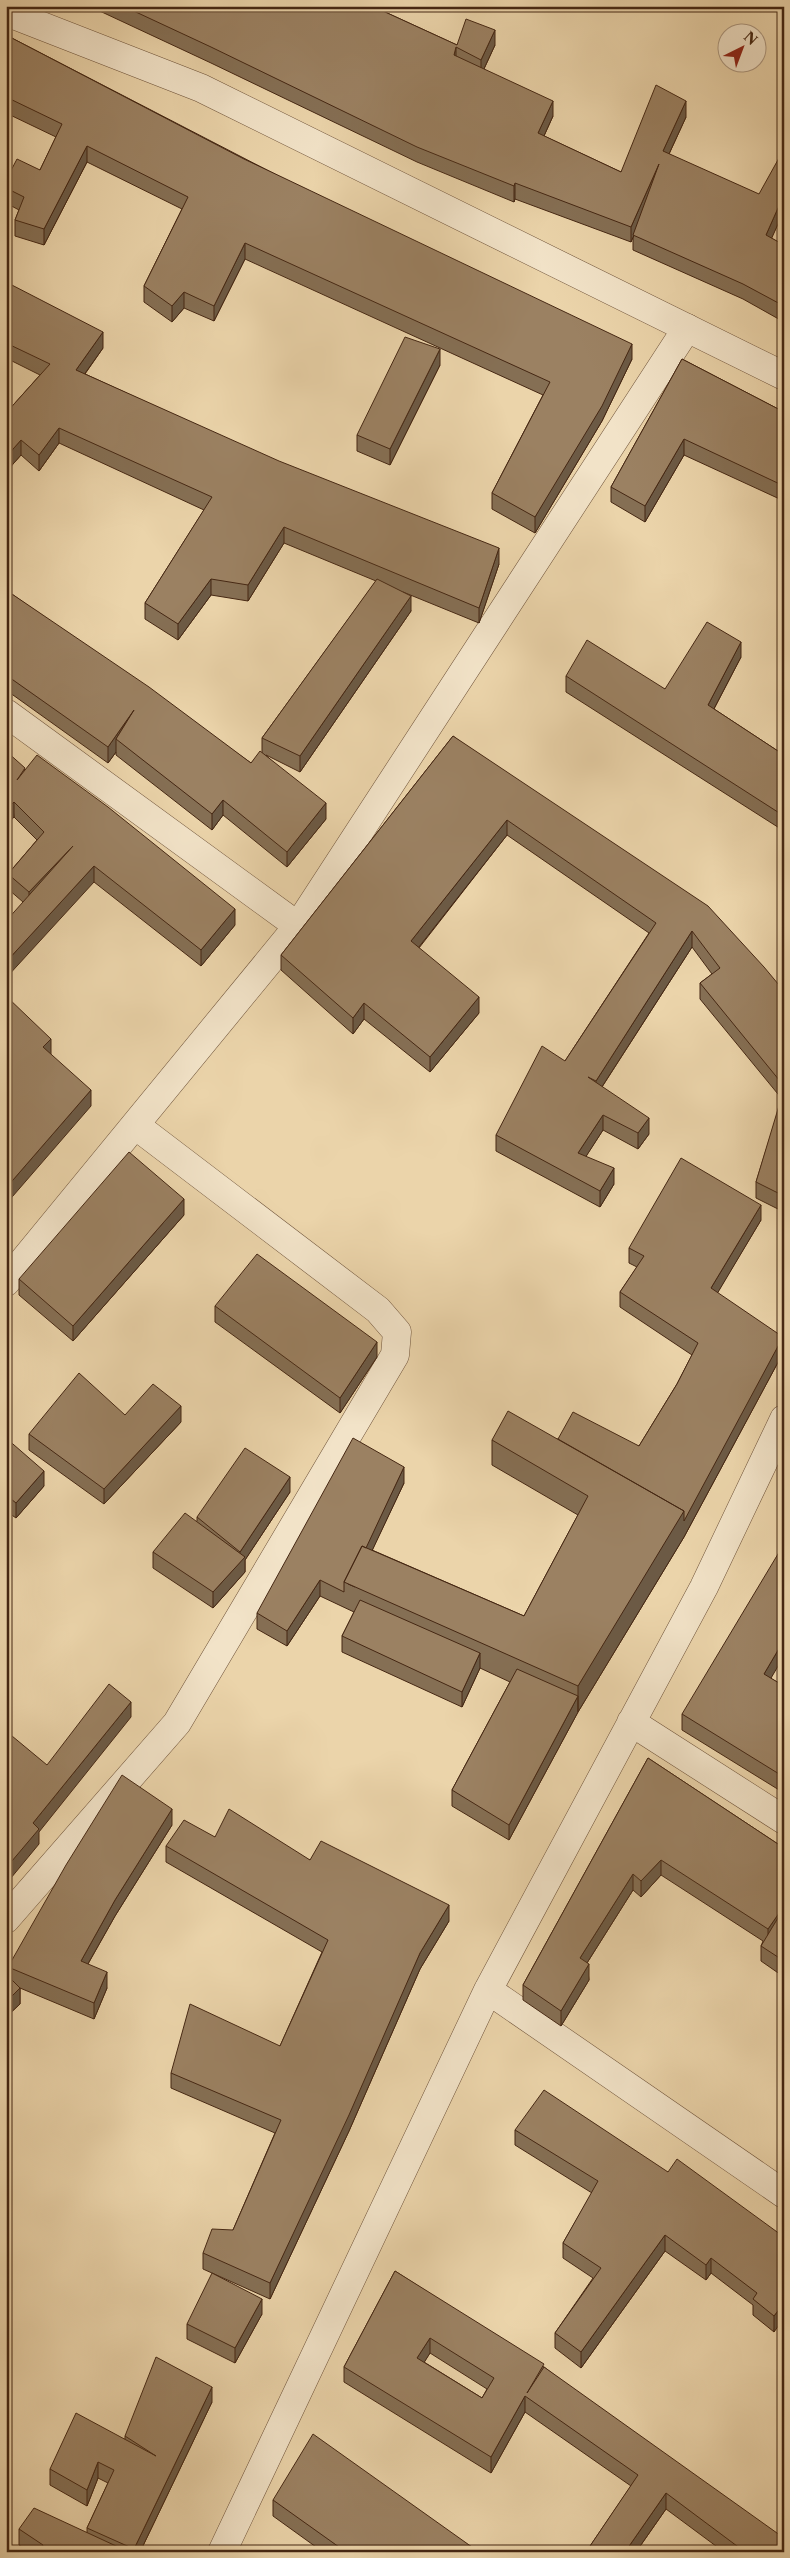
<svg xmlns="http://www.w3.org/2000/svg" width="790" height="2558" viewBox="0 0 790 2558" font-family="'Libre Caslon Text',serif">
	<rect width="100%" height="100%" fill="#ebd4aa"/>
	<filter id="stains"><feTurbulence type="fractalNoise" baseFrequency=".004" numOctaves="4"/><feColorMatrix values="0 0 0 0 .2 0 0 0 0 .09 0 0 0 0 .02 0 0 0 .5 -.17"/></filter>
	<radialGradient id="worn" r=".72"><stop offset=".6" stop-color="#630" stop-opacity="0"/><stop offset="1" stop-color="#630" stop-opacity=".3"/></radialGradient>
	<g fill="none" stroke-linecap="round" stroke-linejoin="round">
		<defs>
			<path id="minor" d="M6,713L298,926
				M6,1282L298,926L687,328
				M784,1419L704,1587L488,1990L784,2194
				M631,1722L784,1820
				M6,1919L177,1723L395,1355L397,1332L378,1310L135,1125
				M222,2552L488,1990"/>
			<path id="tertiary" d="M6,12L201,88L784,376"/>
		</defs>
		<use href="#minor" stroke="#6e5239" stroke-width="29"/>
		<use href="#tertiary" stroke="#6e5239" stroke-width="29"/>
		<use href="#minor" stroke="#f2e3c8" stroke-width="28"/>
		<use href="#tertiary" stroke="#f2e3c8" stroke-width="28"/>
	</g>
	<path fill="#856f54" stroke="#452713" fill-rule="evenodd" d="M89,6H372L457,45H495L484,69L553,116L544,136L621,172L686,117L669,154L778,224L771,238L784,245V322L743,299L633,250V236L631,242L515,199L514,202L417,162L211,63Z
		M6,35L632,359L602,421L535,533L492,509V493L543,395L245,259L214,321L184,308L172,322L144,302V286L182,209L87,162L44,245L15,236V220L19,210L6,203V180L40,170L56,137L6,113Z
		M6,282L103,348L85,374L499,564L479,623L403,592L411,611L300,772L266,755L326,819L287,867L223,815L212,830L116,755V752L108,763L6,690V590L251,763L262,753V738L376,581L284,543L248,601L211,595L178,640L145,619V603L204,510L59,443L39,471L21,455L6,472V413L40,375L6,358Z
		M682,359L784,412V501L684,455L645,522L611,502V487Z
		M440,365L390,465L357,451V435Z
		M741,657L714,709L784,755V831L566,692V676L665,689Z
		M453,736L784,991V1212L756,1198V1182L782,1099L700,999V983L712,974L692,947L602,1087L649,1134L638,1149L603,1130L586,1156L614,1184L600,1207L496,1151V1135L565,1061L649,933L507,835L419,948L479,1013L430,1072L364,1019L353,1034L281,970V955Z
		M6,751L25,770L235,925L201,966L94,882L23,902L8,889V874L37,840L14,817Z
		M184,1215L73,1341L19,1295V1279Z
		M761,1220L717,1293L783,1353L684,1537L578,1712L509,1840L452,1806V1790L510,1682L480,1668L462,1707L342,1652V1636L354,1612L320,1596L287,1646L257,1629V1613L404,1483L372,1550L524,1616L578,1515L492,1465V1440L558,1439L639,1446L677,1384L692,1355L620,1307V1292L637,1267L629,1263V1248Z
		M215,1306L377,1357L340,1413L215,1322Z
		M125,1415L181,1422L104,1504L29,1450V1434Z
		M6,1438L44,1486L16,1518L6,1511Z
		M290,1492L245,1560V1572L213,1608L153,1568V1552L197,1521V1517Z
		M770,1678L784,1686V1793L682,1730V1714Z
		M648,1758L784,1848V1977L761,1961V1946L763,1941L661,1875L641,1897L633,1890L587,1963L589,1980L561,2026L523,2000V1985Z
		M172,1825L115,1916L88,1964L107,1988L94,2019L20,1988V2004L6,2017V1974L8,1976V1967Z
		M215,1837L310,1860L449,1921L420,1969L349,2131L270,2299L203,2269V2253L233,2230L275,2133L171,2088V2073L280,2046L322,1952L166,1862V1846Z
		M515,2130L668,2172L784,2237L774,2332L753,2315V2305L711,2273L706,2280L665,2251L581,2368L555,2348V2333L593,2278L563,2258V2243L592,2193L515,2145Z
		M395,2271L544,2367L784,2552H724L666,2509L636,2552H586L631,2486L525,2412L491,2473L344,2382V2367ZM430,2353L487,2389L482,2398L424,2362Z
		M262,2314L235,2363L187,2339V2324Z
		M212,2402L140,2552H30L19,2545V2529L87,2533V2528L108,2483L98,2478L87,2506L50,2485V2469L125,2439V2436Z
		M273,2500L479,2552H323L273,2516Z"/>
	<path fill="#6c5a45" stroke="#452713" d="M495,30V45L481,75V60Z
		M456,47V63L454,55Z
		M553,101V116L538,149V133Z
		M686,101V117L663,167V151Z
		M87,146V162L44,245V229Z
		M659,164V179L631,242V227Z
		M515,183V199L514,202V186Z
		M784,200V215L778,224L766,251V235L778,208Z
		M245,243V259L214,321V306Z
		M184,292V308L172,322V306Z
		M103,332V348L76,386V370Z
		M632,344V359L602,421L535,533V517Z
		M440,349V365L390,465V449Z
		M59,428V443L39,471V455Z
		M684,439V455L645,522V506Z
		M21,440V455L6,472V457Z
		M284,527V543L248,601V585Z
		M499,548V564L479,623V608Z
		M211,579V595L178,640V624Z
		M411,596V611L300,772V756Z
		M741,642V657L708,720V705Z
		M134,710L116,739V752L108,763V747Z
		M223,800V815L212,830V814Z
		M14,802V817L6,826V810Z
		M326,803V819L287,867V852Z
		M507,820V835L411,957V941Z
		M73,846L29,908V892Z
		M94,866V882L6,978V962Z
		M235,909V925L201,966V950Z
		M692,931V947L596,1096V1081Z
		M479,997V1013L430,1072V1057Z
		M364,1003V1019L353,1034V1018Z
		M51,1039V1055L43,1047Z
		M91,1090V1106L6,1204V1188Z
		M603,1115V1130L578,1169V1153Z
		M649,1118V1134L638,1149V1133Z
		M614,1168V1184L600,1207V1191Z
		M184,1199V1215L73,1341V1326Z
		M761,1205V1220L711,1304V1288Z
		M783,1337V1353L684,1537L578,1712V1686Z
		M377,1342V1357L340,1413V1398Z
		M181,1406V1422L104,1504V1489Z
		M404,1467V1483L355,1587L348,1584Z
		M44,1471V1486L16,1518V1503Z
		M290,1477V1492L245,1560V1572L213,1608V1592L240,1562V1552Z
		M320,1580V1596L287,1646V1631Z
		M784,1640V1656L764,1690V1674Z
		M480,1653V1668L462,1707V1692Z
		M578,1696V1712L509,1840V1825Z
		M131,1702V1717L39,1832V1844L6,1884V1868L33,1823Z
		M172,1809V1825L115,1916L81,1976V1961L115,1900Z
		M661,1860V1875L641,1897V1881Z
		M633,1874V1890L580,1974V1958Z
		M449,1905V1921L420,1969L349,2131L270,2299V2283L420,1953Z
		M784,1906V1922L768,1944V1929Z
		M589,1964V1980L561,2026V2011Z
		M107,1972V1988L94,2019V2003Z
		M20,1988V2004L6,2017V2002Z
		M665,2235V2251L581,2368V2352Z
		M711,2258V2273L706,2280V2265Z
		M262,2299V2314L235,2363V2348Z
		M784,2303V2318L774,2332V2316Z
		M430,2338V2353L417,2374V2358Z
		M212,2387V2402L140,2552H134V2549Z
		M525,2396V2412L491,2473V2457Z
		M98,2462V2478L87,2506V2490Z
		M666,2493V2509L636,2552H625Z"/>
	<path fill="#9b8162" stroke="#452713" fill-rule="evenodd" d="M123,6H372L457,45L466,19L495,30L481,60L456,47L454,55L553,101L538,133L621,172L656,85L686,101L663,151L759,194L784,149V200L778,208L766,235L784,245V306L743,284L633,235L659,164L631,227L515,183L514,186L417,147L211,47Z
		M6,35L244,159L632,344L602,406L535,517L492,493L550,382L245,243L214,306L184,292L172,306L144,286L188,197L87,146L44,229L15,220L24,197L6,188V180L17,159L40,170L62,124L6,97Z
		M6,282L103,332L76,370L279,461L499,548L479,608L284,527L248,585L211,579L178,624L145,603L212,497L59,428L39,455L21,440L6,457V413L50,364L6,343Z
		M405,337L440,349L390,449L357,435Z
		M682,359L784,412V486L684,439L645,506L611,487Z
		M377,579L411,596L300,756L262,738Z
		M6,590L149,687L251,763L260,751L326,803L287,852L223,800L212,814L116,739L134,710L108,747L6,675Z
		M707,622L741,642L708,705L784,755V816L566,676L587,640L665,689Z
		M453,736L708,906L764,967L784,991V1086L700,983L720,968L692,931L596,1081L588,1077L649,1118L638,1133L603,1115L578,1153L614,1168L600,1191L496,1135L542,1046L565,1061L656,923L507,820L411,941L479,997L430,1057L364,1003L353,1018L281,955Z
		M6,751L25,768L17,780L37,755L108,807L235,909L201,950L94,866L6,962V921L73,846L29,892L8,874L44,832L14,802L6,810Z
		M6,996L51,1039L43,1047L91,1090L6,1188V1088L9,1086L6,1084Z
		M781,1099L784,1100V1196L756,1182Z
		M129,1152L184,1199L73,1326L19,1279Z
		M681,1158L761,1205L711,1288L783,1337L684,1521V1511L558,1439L573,1412L639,1446L677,1384L698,1343L620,1292L644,1256L629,1248Z
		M257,1254L377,1342L340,1398L215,1306Z
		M79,1373L125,1415L153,1384L181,1406L104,1489L29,1434Z
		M508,1411L684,1511L578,1686L344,1582L362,1546L524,1616L588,1496L492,1440Z
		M6,1438L44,1471L16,1503L6,1495Z
		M353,1438L404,1467L366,1548L362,1546L344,1582V1592L320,1580L287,1631L257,1613Z
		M245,1448L290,1477L240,1552L197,1517Z
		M185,1513L245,1557L213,1592L153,1552Z
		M784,1544V1640L764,1674L784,1686V1777L682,1714Z
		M360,1600L480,1653L462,1692L342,1636Z
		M517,1669L578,1696L509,1825L452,1790Z
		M109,1684L131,1702L33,1823L39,1829L6,1868V1731L47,1765Z
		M648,1758L784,1848V1906L768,1929L661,1860L641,1881L633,1874L580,1958L589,1964L561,2011L523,1985Z
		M122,1775L172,1809L115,1900L81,1961L107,1972L94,2003L8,1967L66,1865Z
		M229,1809L310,1860L321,1841L449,1905L420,1953L349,2115L270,2283L203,2253L212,2229L233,2230L281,2120L171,2073L190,2004L280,2046L328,1940L166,1846L184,1820L215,1837Z
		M784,1908V1961L761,1946Z
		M6,1974L20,1988L6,2002Z
		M544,2090L668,2172L677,2159L784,2237V2303L774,2316L753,2299L757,2293L711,2258L706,2265L665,2235L581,2352L555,2333L601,2268L563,2243L598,2181L515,2130Z
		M395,2271L544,2364L527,2393L544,2367L784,2538V2552H745L666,2493L625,2552H586L638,2475L525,2396L491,2457L344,2367ZM430,2338L494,2378L482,2398L417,2358Z
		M212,2273L262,2299L235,2348L187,2324Z
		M156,2357L212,2387L134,2549L87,2528L114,2470L98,2462L87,2490L50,2469L76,2413L156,2456L125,2436Z
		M313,2434L479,2552H346L273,2500Z
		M34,2508L129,2552H40L43,2545L19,2529Z"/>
	<rect width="790" height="2558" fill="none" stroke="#ebd4aa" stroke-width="25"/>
	<rect x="8" y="8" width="775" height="2543" fill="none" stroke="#452713" stroke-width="2.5"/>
	<rect x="12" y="12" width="765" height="2533" fill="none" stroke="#452713"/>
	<g transform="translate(742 48) rotate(42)"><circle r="24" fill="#f2e3c8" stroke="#ad9880"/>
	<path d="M0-4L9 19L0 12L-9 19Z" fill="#8f2418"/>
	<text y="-8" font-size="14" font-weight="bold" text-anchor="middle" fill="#452713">N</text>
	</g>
	<rect width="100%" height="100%" filter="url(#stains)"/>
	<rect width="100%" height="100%" fill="url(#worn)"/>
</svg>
